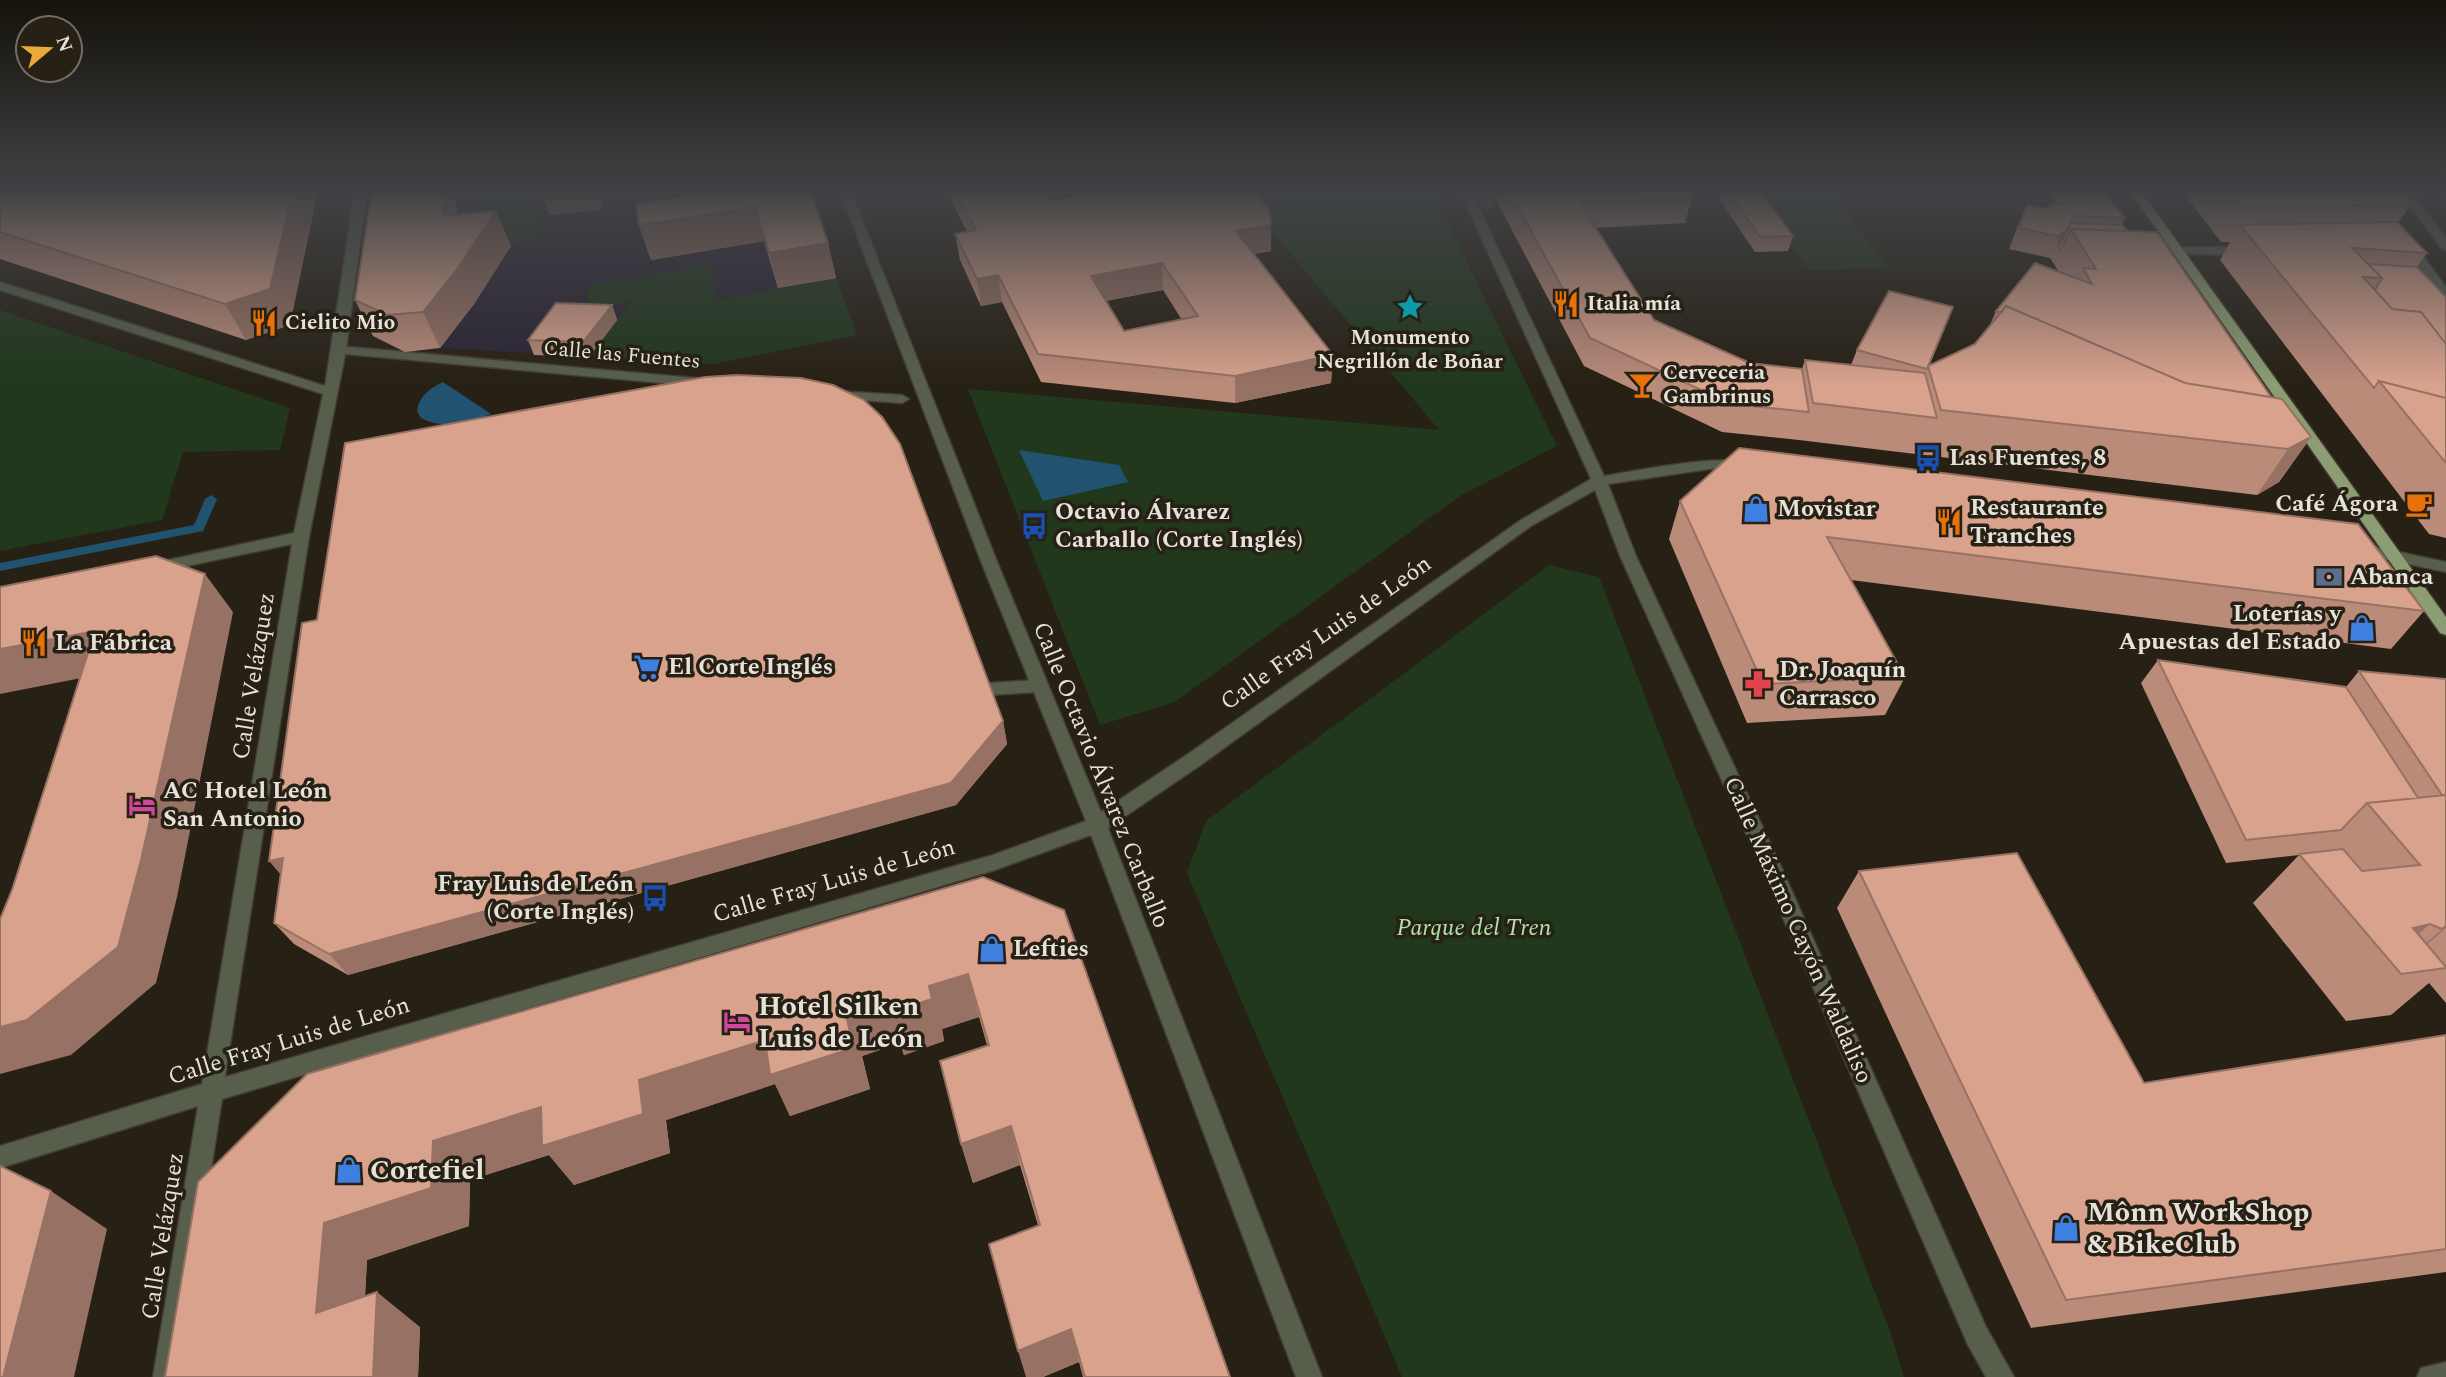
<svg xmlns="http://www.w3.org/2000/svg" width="2446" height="1377" viewBox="0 0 2446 1377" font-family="Spectral,serif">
	<rect width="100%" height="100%" fill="#272014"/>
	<path fill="#2b2535" d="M393,191H806L857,335L714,364L440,348L510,246Z"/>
	<path fill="#21381d" d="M1238,191H1432L1557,446L1460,496L1175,702L1100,725L968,389L1439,430Z
		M1753,191H1828L1889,268L1809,270Z
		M541,192L540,239L474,249L478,201Z
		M711,264L717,300L836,278L857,335L714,364L589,357L631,302L587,309V286Z
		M0,310L290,408L280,450L183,452L162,520L0,551Z
		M1549,565L1599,577L1890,1331L1904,1377H1402L1187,873L1206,821Z"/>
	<path fill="#215370" d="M443,382L491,414C468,423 444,430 421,418L417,411C419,396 430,388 443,382Z
		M1019,450L1119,465L1128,482L1043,501Z"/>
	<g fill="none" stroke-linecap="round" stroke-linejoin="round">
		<path fill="#215370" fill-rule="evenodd" d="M211,495L217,499L203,531L0,571V563L194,525L205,499Z"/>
		<defs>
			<path id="service" d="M1039,680L1045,682L1048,686L1045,690L1039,692L987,695L981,693L978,689L981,685L987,683Z"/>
			<path id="pedestrian" d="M1492,191H1503L1490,208H1482L1480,206Z
				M2399,191H2410L2446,238V250L2442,249Z
				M2403,239H2411L2446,287V300L2442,299L2401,242Z
				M2174,247H2249L2255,251L2249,255L2178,254L2172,250Z
				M339,346L706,379L713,383L706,387L334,353L332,350Z
				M835,391L902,395L909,399L902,403L830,398L828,395Z"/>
			<path id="minor" d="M355,191H367L346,350L309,537L225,1077L993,855L1086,821L982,564L840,191H851L998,564L1101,812L1188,754L1521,520L1591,479L1460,191H1471L1604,476C1631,472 1736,450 1753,466L1746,470L1723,467L1608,484L1636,556L1778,860L1986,1327L2014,1377H1986L1968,1345L1758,860L1620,556L1595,490L1531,526L1202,764L1108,828L1322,1377H1296L1091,835L995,870L222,1099L179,1377H153L198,1106L0,1168V1146L202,1084L292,544L154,573L146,568L154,563L294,533L323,394L0,290V282L325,386Z
				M2357,543L2446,562V572L2351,552L2349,548L2351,544Z
				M2446,1362V1377H2417L2421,1368Z"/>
			<path id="primary" d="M2130,191H2141L2446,617V635L2440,633Z"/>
		</defs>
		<use href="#service" stroke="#423b30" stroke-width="3"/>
		<use href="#pedestrian" stroke="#423b30" stroke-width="3"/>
		<use href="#minor" stroke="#423b30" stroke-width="3"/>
		<use href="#primary" stroke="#423b30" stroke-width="3"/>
		<use href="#service" fill="#575f4c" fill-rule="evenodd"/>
		<use href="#pedestrian" fill="#575f4c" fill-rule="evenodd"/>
		<use href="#minor" fill="#575f4c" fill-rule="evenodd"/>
		<use href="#primary" fill="#8c9d74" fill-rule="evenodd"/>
	</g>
	<path fill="#ba8b79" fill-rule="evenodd" d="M717,191L828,243L836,278L778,288L764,241L651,260L639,225Z
		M947,191H1043L1049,201L1098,193L1097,191H1251L1271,225V251L1254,254L1333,355L1331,383L1235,403L1041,382L1002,302L981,306L960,260L955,234L967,232ZM1163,290L1182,320L1124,331L1106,301Z
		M1499,191H1688L1692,197L1685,223L1596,228L1654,320L1750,363L1802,369L1805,360L1851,365L1857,350L1928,366L1975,344L1989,327L1996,311L2059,272L2050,258L2009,249L2018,225L2027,205L2047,209L2050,204H2055L2056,203L2049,191H2105L2104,193L2125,218L2122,225L2271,397L2311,437L2279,482L2257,495L1799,440L1722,432L1584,366L1497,202Z
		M1722,191H1760L1793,236L1788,251L1755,252L1720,200Z
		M2182,191H2398L2411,204L2398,223L2427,253L2417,267L2446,297V538L2429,534L2220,260L2230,242H2221Z
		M0,195L290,325L246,340L0,259Z
		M456,196L457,215L496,211L511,246L474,304L440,348L405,352L373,336L355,300Z
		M612,305L617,320L589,357L534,355L528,340Z
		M1680,501L2424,611L2391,649L1851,580L1905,677L1885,715L1747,723L1669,539Z
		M2158,660L2346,687L2359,671L2446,679V1003L2429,983L2391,1015L2346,1021L2253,903L2299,855L2226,863L2141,683Z
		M1003,721L1007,744L956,805L348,975L294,944L274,923Z
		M1859,871L2144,1083L2446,1035V1272L2031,1328L1837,908Z
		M983,877L1230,1377H1083L1079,1362L1043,1377H1026L1038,1225L1020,1165L973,1183L961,1144L987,1045L979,1017L942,1029L944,1041L904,1055L900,1043L862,1056L870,1089L790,1116L775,1084L666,1120L670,1153L574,1185L549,1155L470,1180L469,1226L367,1260L365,1296L420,1327L418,1377H165L198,1182Z"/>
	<path fill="#977163" d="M293,191H318L290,325L246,340L225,304Z
		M442,191H499L456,196L458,251L443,216Z
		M540,191H606L601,210L549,215Z
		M755,207L764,241L651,260L639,225Z
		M496,211L511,246L474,304L440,348L423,312Z
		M2074,216L2057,252L2059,247L2057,244L2061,233Z
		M1271,225V251L1236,257V231Z
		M828,243L836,278L778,288L769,253Z
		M1162,263L1163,290L1093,303L1091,276Z
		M998,275L1002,302L981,306L977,279Z
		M612,305L617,320L589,357L583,342Z
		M1333,355L1331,383L1235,403V376Z
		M2311,437L2279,482L2257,495L2288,449Z
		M205,574L233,612L177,897L156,983L71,1055L0,1074V1027Z
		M95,631L127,669L0,694V649Z
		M1003,721L1007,744L956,805L348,975L329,954Z
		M283,858L288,883L269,861Z
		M2430,924L2389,960L2413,928Z
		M2446,926V928L2404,964L2396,969Z
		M968,974L979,1017L942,1029L944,1041L904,1055L900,1043L862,1056L870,1089L790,1116L775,1084L666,1120L670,1153L574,1185L549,1155L470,1180L469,1226L367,1260L362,1347L316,1313L324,1223L433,1141L541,1107L639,1080Z
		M1011,1126L1020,1165L973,1183L961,1144Z
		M51,1191L107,1229L74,1377H3Z
		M377,1292L420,1327L418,1377H373Z
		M1071,1329L1079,1362L1043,1377H1026L1018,1351Z"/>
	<path fill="#d8a28d" stroke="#977163" stroke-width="2" fill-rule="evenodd" d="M4,191H293L270,289L225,304L0,232V195Z
		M372,191H442L443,216L496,211L458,268L423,312L387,315L355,300Z
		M717,191H810L828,243L769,253L755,207L639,225L636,204Z
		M956,191H1043L1049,201L1108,191H1251L1256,194L1270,212L1271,225L1236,231L1333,355L1235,376L1038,354L998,275L977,279L955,234L976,230ZM1162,263L1198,316L1124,331L1091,276Z
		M1509,191H1688L1692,197L1580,203L1654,320L1750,363L1802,369L1809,412L1731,404L1590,338Z
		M1728,191H1760L1793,236L1760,237Z
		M2228,191H2398L2411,204L2241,207Z
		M2061,192L2104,193L2125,218L2074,216L2067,231L2061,233L2060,237L2019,228L2027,205L2048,209L2050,204H2071Z
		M2397,222L2427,253L2352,248L2382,278L2363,277L2392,309L2421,312L2446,344V398L2379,381L2374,388L2240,225Z
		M2071,223L2122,225L2128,231L2071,229L2061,250L2059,247Z
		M2071,229L2157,232L2271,397L2185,383L2006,306L2001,313L1996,311L2035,263L2092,284L2083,268L2096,269Z
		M2368,264L2417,267L2446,297V344L2421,312L2392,309L2375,290L2382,278Z
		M1889,291L1953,307L1927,369L1857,350Z
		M556,303L612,305L583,342L528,340Z
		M2006,306L2185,383L2282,399L2311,437L2288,449L1941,410L1928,366L1975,344Z
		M1805,360L1925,373L1937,418L1813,403Z
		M737,375L801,378L833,385L864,400L882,417L900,444L1003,721L951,783L329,954L274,923L283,858L269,861L302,623L317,620L345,443L705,377Z
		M2379,381L2446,398V463Z
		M1739,448L2358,524L2424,611L1827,537L1905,677L1763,684L1680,501Z
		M156,556L205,574L141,860L118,947L27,1020L0,1027V919L12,890L95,631L0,649V587Z
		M2158,660L2346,687L2418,798L2367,803L2341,830L2246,840Z
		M2359,671L2446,679V795H2442Z
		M2446,795V926L2442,929L2430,924L2413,928L2446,967V968L2401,974L2299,854L2343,849L2362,871L2420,865L2367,803Z
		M2017,853L2144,1083L2446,1035V1249L2066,1300L1859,871Z
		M983,877L1064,910L1230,1377H1085L1071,1329L1018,1351L989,1244L1040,1225L1011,1126L961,1144L940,1061L989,1045L968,974L929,986L932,999L889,1013L887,1001L846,1014L853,1048L770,1075L765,1040L639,1080L643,1114L542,1146L541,1107L433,1141L431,1188L324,1223L316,1313L377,1292L373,1377H165L198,1182L307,1074Z
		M0,1166L51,1191L3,1377H0Z"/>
	<linearGradient id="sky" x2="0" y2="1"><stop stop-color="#15120b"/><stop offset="0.5" stop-color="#414245"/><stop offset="1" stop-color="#414245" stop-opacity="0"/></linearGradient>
	<rect width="2446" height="384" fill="url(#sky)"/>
	<defs>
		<symbol id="restaurant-bare" viewBox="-9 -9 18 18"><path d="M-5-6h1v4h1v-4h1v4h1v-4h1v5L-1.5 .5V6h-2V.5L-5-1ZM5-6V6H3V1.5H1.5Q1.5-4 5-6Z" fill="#e8710a" stroke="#272014" stroke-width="2.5" paint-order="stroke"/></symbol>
		<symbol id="sight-bare" viewBox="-9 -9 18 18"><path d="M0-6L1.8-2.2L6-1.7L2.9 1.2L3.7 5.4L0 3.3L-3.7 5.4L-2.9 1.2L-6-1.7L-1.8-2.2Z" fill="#0f9aa8" stroke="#272014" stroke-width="2.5" paint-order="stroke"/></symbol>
		<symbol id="bar-bare" viewBox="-9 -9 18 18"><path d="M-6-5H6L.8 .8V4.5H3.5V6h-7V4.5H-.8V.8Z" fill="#e8710a" stroke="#272014" stroke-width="2.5" paint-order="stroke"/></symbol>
		<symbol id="bus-bare" viewBox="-9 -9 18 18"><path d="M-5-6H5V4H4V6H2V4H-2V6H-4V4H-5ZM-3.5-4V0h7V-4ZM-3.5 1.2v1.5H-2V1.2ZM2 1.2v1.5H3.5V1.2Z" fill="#1a4fb4" stroke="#272014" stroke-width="2.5" paint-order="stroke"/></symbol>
		<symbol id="cafe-bare" viewBox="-9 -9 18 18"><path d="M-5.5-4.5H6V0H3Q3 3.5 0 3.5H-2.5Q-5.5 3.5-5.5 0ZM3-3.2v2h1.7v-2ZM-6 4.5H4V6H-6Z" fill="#e8710a" stroke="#272014" stroke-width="2.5" paint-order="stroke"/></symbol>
		<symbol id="shop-bare" viewBox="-9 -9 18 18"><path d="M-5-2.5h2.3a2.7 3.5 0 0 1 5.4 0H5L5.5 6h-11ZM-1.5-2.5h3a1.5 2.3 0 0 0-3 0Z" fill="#3f7fe0" stroke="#272014" stroke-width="2.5" paint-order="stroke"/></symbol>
		<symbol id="bank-bare" viewBox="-9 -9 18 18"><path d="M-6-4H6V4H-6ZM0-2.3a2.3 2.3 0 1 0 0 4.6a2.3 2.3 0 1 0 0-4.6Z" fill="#5c6f8a" stroke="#272014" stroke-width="2.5" paint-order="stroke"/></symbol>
		<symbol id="supermarket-bare" viewBox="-9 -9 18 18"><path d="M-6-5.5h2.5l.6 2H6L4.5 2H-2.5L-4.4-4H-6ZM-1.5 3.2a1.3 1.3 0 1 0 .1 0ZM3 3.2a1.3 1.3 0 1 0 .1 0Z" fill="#3f7fe0" stroke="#272014" stroke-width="2.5" paint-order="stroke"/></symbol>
		<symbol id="pharmacy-bare" viewBox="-9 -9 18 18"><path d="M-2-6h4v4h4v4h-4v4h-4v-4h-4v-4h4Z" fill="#e0444e" stroke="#272014" stroke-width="2.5" paint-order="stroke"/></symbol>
		<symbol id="hotel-bare" viewBox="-9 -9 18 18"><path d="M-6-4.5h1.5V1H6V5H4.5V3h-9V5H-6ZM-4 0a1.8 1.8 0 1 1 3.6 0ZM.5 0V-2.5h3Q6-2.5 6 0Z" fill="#d1479c" stroke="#272014" stroke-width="2.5" paint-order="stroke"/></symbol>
	</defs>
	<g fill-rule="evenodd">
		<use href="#restaurant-bare" x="1547" y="285" width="38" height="38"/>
		<use href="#sight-bare" x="1391" y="288" width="38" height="38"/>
		<use href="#restaurant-bare" x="245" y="304" width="38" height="38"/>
		<use href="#bar-bare" x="1623" y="366" width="38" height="38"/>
		<use href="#bus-bare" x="1909" y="439" width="38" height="38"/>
		<use href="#cafe-bare" x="2400" y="485" width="38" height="38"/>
		<use href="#shop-bare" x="1737" y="490" width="38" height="38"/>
		<use href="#restaurant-bare" x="1930" y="503" width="38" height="38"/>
		<use href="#bus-bare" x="1015" y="507" width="38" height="38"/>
		<use href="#bank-bare" x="2310" y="558" width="38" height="38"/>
		<use href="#shop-bare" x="2343" y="609" width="38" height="38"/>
		<use href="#restaurant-bare" x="15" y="624" width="38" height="38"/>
		<use href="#supermarket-bare" x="628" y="648" width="38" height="38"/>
		<use href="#pharmacy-bare" x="1739" y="665" width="38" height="38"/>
		<use href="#hotel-bare" x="123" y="786" width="38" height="38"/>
		<use href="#bus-bare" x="636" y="879" width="38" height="38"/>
		<use href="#shop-bare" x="973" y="930" width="38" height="38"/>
		<use href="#hotel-bare" x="718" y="1003" width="38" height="38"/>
		<use href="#shop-bare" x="330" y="1151" width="38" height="38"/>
		<use href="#shop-bare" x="2047" y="1209" width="38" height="38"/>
	</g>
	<g text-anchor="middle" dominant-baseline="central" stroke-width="7" stroke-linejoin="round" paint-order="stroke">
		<g font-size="21" font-weight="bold" fill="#e6e1d9" stroke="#272014" text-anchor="start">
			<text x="1587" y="304">Italia mía</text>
			<text x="285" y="323">Cielito Mio</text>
			<text x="1410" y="338" text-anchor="middle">Monumento<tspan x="1410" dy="24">Negrillón de Boñar</tspan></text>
			<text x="1663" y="373">Cerveceria<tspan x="1663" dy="24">Gambrinus</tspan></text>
		</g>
		<g font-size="21" fill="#e6e1d9" stroke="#272014">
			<text transform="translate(622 355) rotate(5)">Calle las Fuentes</text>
		</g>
		<g font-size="24" font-weight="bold" fill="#e6e1d9" stroke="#272014" text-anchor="start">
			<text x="1949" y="458">Las Fuentes, 8</text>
			<text x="2398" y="504" text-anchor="end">Café Ágora</text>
			<text x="1970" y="508">Restaurante<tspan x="1970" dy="28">Tranches</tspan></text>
			<text x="1777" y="509">Movistar</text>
			<text x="1055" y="512">Octavio Álvarez<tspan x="1055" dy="28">Carballo (Corte Inglés)</tspan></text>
			<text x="2350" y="577">Abanca</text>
			<text x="2341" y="614" text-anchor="end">Loterías y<tspan x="2341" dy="28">Apuestas del Estado</tspan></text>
			<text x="55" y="643">La Fábrica</text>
			<text x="668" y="667">El Corte Inglés</text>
			<text x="1779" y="670">Dr. Joaquín<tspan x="1779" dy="28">Carrasco</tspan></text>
			<text x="163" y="791">AC Hotel León<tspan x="163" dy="28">San Antonio</tspan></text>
			<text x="634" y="884" text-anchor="end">Fray Luis de León<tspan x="634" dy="28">(Corte Inglés)</tspan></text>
			<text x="1013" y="949">Lefties</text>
		</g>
		<g font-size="24" fill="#e6e1d9" stroke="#272014">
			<text transform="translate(1326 633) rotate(-35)">Calle Fray Luis de León</text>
			<text transform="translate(254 676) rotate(-81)">Calle Velázquez</text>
			<text transform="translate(1101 775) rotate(68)">Calle Octavio Álvarez Carballo</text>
			<text transform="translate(834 881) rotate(-16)">Calle Fray Luis de León</text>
			<text transform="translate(1798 930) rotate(66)">Calle Máximo Cayón Waldaliso</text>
			<text transform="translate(289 1041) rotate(-17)">Calle Fray Luis de León</text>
			<text transform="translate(163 1236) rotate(-81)">Calle Velázquez</text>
		</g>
		<g font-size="24" font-style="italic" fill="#aee4a5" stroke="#272014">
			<text x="1474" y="928">Parque del Tren</text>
		</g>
		<g font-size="28" font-weight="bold" fill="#e6e1d9" stroke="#272014" text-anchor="start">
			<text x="758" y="1006">Hotel Silken<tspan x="758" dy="32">Luis de León</tspan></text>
			<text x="370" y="1170">Cortefiel</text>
			<text x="2087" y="1212">Mônn WorkShop<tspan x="2087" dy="32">&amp; BikeClub</tspan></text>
		</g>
	</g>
	<g transform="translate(49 49) rotate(71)"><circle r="33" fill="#272014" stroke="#736d63" stroke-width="2"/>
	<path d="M0-5L12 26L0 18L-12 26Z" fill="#e8ab37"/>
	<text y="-10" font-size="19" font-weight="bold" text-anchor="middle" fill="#e6e1d9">N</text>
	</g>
</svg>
